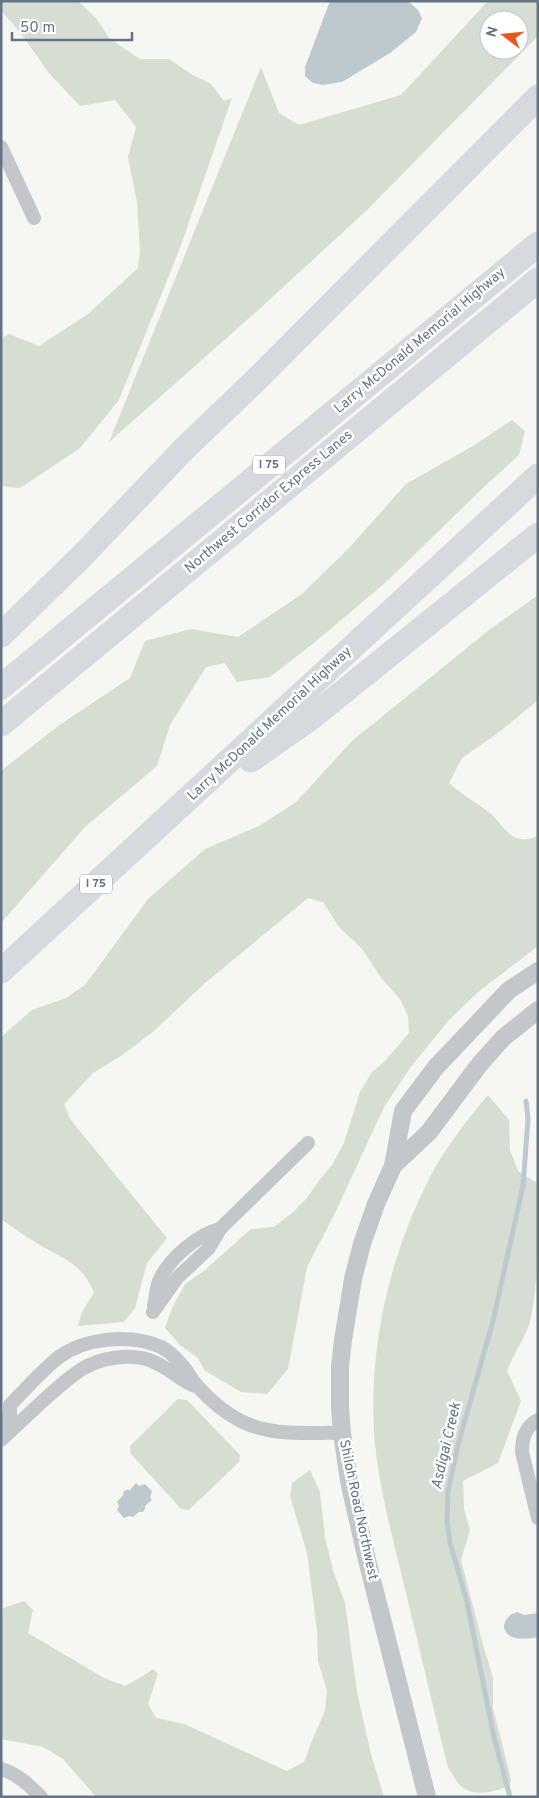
<svg xmlns="http://www.w3.org/2000/svg" width="539" height="1798" viewBox="0 0 539 1798" font-family="Overpass,sans-serif">
	<rect width="100%" height="100%" fill="#f6f6f2"/>
	<path fill="#d6ddd2" fill-rule="evenodd" d="M1,1H78L96,18L110,39L140,59H169L191,74L211,84L224,101L232,98L180,248L119,400L80,448L20,488L1,486V339L9,334L39,346L88,314L138,268L140,251L137,202L128,157L136,127L115,100L80,106L49,73L22,35L1,10Z
		M488,1H538V36L367,210L256,312L109,442L261,67L279,113L299,125L401,95ZM489,20H519V50H489Z
		M512,420L525,431L519,455L484,487L385,583L315,642L270,677L237,682L225,663L206,667L170,725L157,766L85,827L1,923V771L58,726L130,678L145,641L191,629L238,637L302,594L350,547L406,484L473,446Z
		M538,595V700L498,733L462,758L449,783C461,794 474,801 487,811C506,824 508,848 538,836V946L477,993L449,1020L410,1068L384,1107L336,1211L307,1267L288,1369L267,1394L241,1392L204,1370L198,1358L180,1345L165,1328L172,1308L185,1284L204,1271L251,1229L274,1227L292,1213L307,1198L320,1179L332,1165L344,1143L360,1092L372,1072L385,1061L409,1033L408,1016L400,999L382,979L362,949L339,927L323,902L308,898L205,983L155,1030L124,1054L93,1073L64,1104L70,1119L167,1238L147,1263L135,1308L124,1322L78,1326L82,1312L94,1293C81,1261 63,1260 37,1243C24,1236 13,1227 1,1219V1037L32,1010L66,998L85,985L148,899L205,849L261,825L296,802L352,741L489,630Z
		M488,1095L509,1120L510,1150L518,1171L537,1183L538,1186C538,1225 539,1290 529,1325C523,1341 513,1355 507,1371L521,1401L498,1463L463,1481L464,1509L470,1530L461,1560L483,1645L493,1678V1708L511,1779L510,1785C496,1792 473,1798 460,1785C455,1780 452,1773 448,1768C433,1707 419,1646 404,1585C392,1535 378,1485 374,1433C369,1344 390,1254 431,1175C445,1148 468,1119 488,1095Z
		M178,1399L187,1400L240,1455L239,1462L189,1510L181,1509L131,1454L130,1446Z
		M310,1470L320,1492L325,1537L333,1570L345,1603L357,1692L371,1754L384,1797H96L63,1759L43,1747L1,1739V1609L24,1601L33,1610L28,1633L104,1678L125,1686L143,1676L153,1669L158,1674L148,1704L156,1718L184,1724L287,1771L304,1762L313,1738L325,1711L327,1691L318,1661L317,1630L307,1553L290,1496L292,1483Z"/>
	<path fill="#bec9ce" d="M330,1H408L418,10L422,18L416,32L390,53L342,82L323,85L313,83L305,76V67Z
		M136,1483L139,1486L145,1484L152,1491L150,1497L152,1500L145,1506V1509L143,1512H139L133,1517L129,1516L124,1518L117,1510L119,1506L117,1502L124,1494L123,1493L125,1490H130Z
		M517,1612L524,1615L538,1613V1637C530,1639 517,1640 510,1636C498,1628 506,1615 517,1612Z"/>
	<g fill="none" stroke-linecap="round" stroke-linejoin="round">
		<path stroke="#bec9ce" stroke-width="5" d="M510,1797L494,1737L467,1602L450,1543L447,1520L448,1491L459,1441L493,1321L523,1186L528,1119L526,1101"/>
		<path stroke="#c3c7ca" stroke-width="14" d="M1,147L34,218
			M154,1306C156,1297 156,1287 160,1279C170,1258 198,1234 220,1229
			M153,1312L177,1278L209,1248L220,1229L308,1143
			M538,1420C525,1427 522,1438 522,1452L538,1518
			M1,1423L10,1415V1405C25,1390 41,1371 59,1357C85,1338 131,1333 161,1347C167,1350 176,1358 181,1364C188,1371 192,1381 199,1388C211,1401 225,1413 241,1421C271,1437 310,1432 342,1433
			M1,1440C16,1426 31,1412 46,1398C58,1388 69,1377 82,1369C100,1358 129,1353 149,1360C166,1365 179,1380 195,1386
			M1,1769C18,1774 29,1785 41,1797"/>
		<path stroke="#c3c7ca" stroke-width="18" d="M393,1166L429,1132L479,1065L503,1038L538,1010
			M427,1797L366,1556L349,1481L342,1433L340,1407V1366L343,1340L353,1279L362,1244L376,1204L393,1166L403,1111L436,1067L509,990L538,971"/>
		<path stroke="#d6dadf" stroke-width="25" d="M1,635L83,555L184,449L257,379L538,97
			M1,687L538,244
			M1,724L538,280
			M251,760L312,717L538,535
			M1,971L538,476"/>
	</g>
	<g text-anchor="middle" dominant-baseline="central" stroke-width="5" stroke-linejoin="round" paint-order="stroke">
		<g fill="#fff" stroke="#919eaa" stroke-width="1">
			<rect x="253" y="455.5" width="32" height="19" rx="4"/>
			<rect x="80" y="874.5" width="32" height="19" rx="4"/>
		</g>
		<g font-size="12" font-weight="bold" fill="#627485">
			<text x="269" y="465">I 75</text>
			<text x="96" y="884">I 75</text>
		</g>
		<g font-size="14" fill="#627485" stroke="#fff">
			<text transform="translate(420 341) rotate(-40)">Larry McDonald Memorial Highway</text>
			<text transform="translate(269 502) rotate(-40)">Northwest Corridor Express Lanes</text>
			<text transform="translate(270 724) rotate(-43)">Larry McDonald Memorial Highway</text>
			<text transform="translate(358 1510) rotate(78)">Shiloh Road Northwest</text>
		</g>
		<g font-size="15" font-style="italic" fill="#5e7782" stroke="#fff">
			<text transform="translate(447 1446) rotate(-77)">Asdigai Creek</text>
		</g>
	</g>
	<rect width="539" height="1798" fill="none" stroke="#627485" stroke-width="5"/>
	<g transform="translate(504 35) rotate(286)"><circle r="24" fill="#ffffff" stroke="#c0c7ce"/>
	<path d="M0-4L9 19L0 12L-9 19Z" fill="#ee5519"/>
	<text y="-8" font-size="14" font-weight="bold" text-anchor="middle" fill="#627485">N</text>
	</g>
	<path d="M12 32v8h120v-8" fill="none" stroke="#627485" stroke-width="2.5"/>
	<text x="20" y="32" font-size="15" fill="#627485" stroke="#ffffff" stroke-width="4" paint-order="stroke">50 m</text>
</svg>
